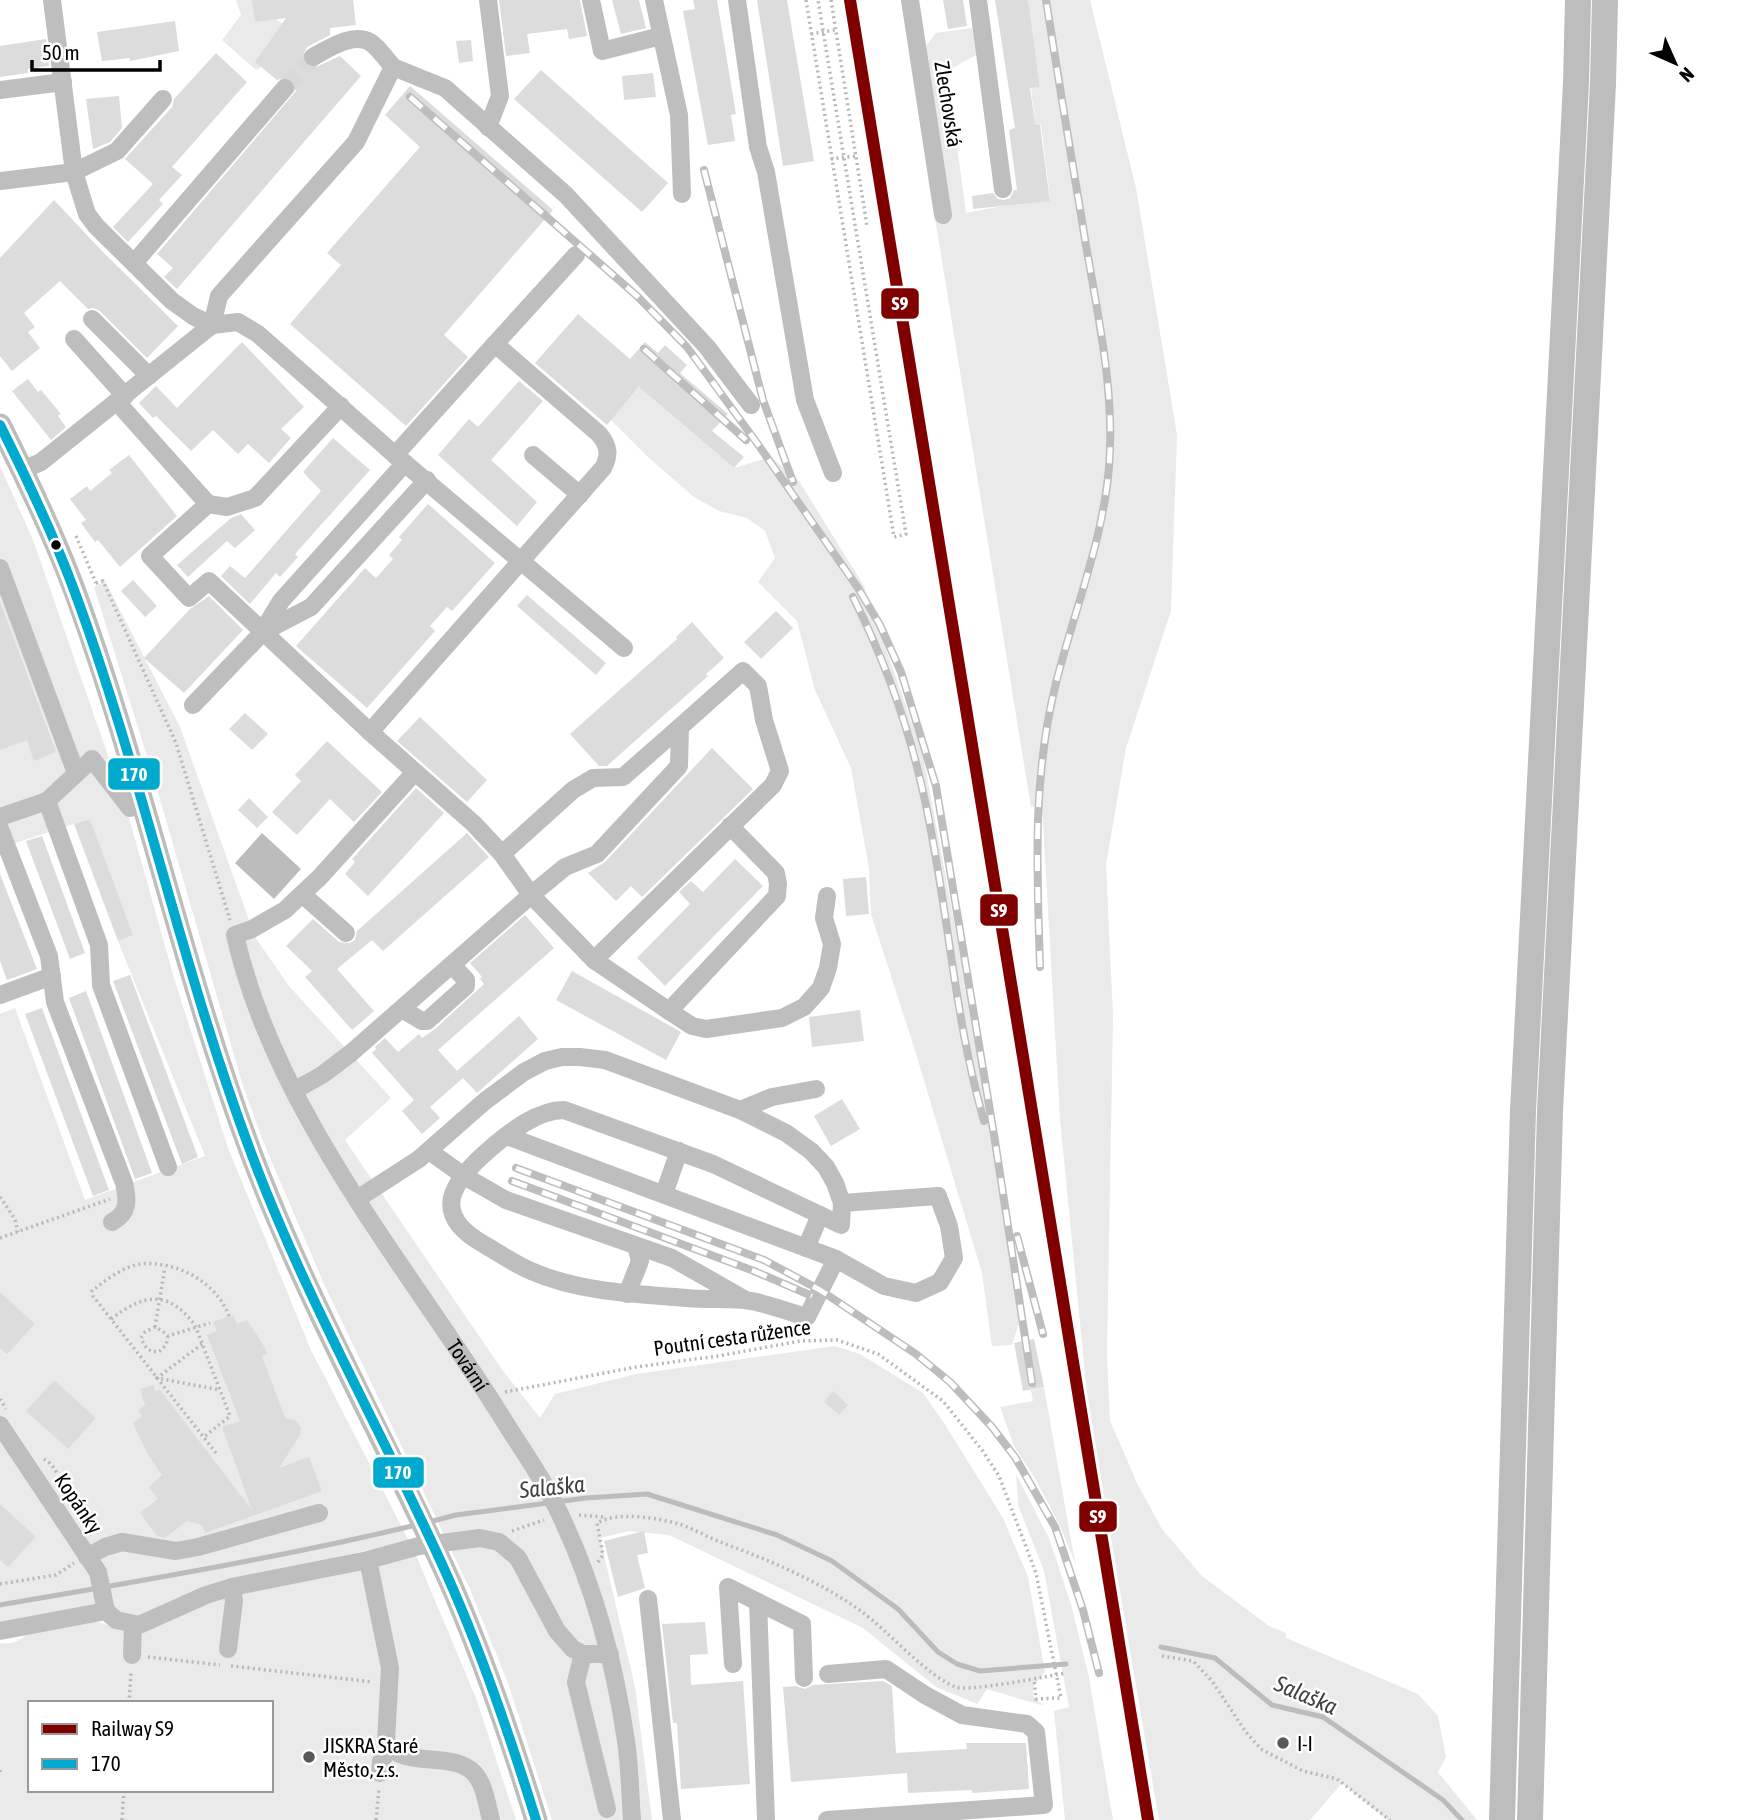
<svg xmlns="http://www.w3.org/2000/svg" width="1738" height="1820" viewBox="0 0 1738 1820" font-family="'Asap Condensed',sans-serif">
	<rect width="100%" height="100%" fill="#fff"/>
	<path fill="#eaeaea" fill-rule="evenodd" d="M236,0H253L286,27L260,68L256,70L222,40L241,15Z
		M1027,0H1090L1136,188L1177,435L1171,611L1126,748L1106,865L1113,1016L1107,1355L1110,1421L1138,1485L1162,1529L1202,1576L1269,1626L1286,1633V1638L1418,1694L1438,1716L1446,1757L1438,1772L1477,1820H1387L1342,1783L1310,1820H1159L1088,1404L1060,1119L1042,805L1031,807L935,218L926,46L936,33L972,28L979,41L980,53L947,71L966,213L1050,197L1041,125L1035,124L1031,87L1040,86Z
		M649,376L653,399L734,468L771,457L799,481L864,586L923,755L995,1141L1021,1317L1012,1345L992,1346L982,1273L913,1044L871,914L869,868L851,768L815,690L797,621L758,582L775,558L765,531L747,518L719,511L694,497L647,456L611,420Z
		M0,466L33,540L126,807L174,978L228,1148L311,1350L409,1541L210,1586L144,1617L0,1622V1014L15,1008L85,1200L205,1156L118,941L133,935L89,819L0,848Z
		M105,581L180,727L255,937L289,986L391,1098L345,1140L503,1371L540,1418L555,1394L636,1374L835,1346L860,1354L923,1393L944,1423L1003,1518L1028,1577L1045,1672L1033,1687V1696L1044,1706L987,1689L977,1704L936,1687L863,1628L669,1535L629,1531L600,1538L635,1687L652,1820H552L508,1683L469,1587L324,1284L265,1146L243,1086L152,772L94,587Z
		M1044,1387L1072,1546L1076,1565L1059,1524L1036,1480L1014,1446L1000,1407L1033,1401L1031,1390Z
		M1016,1474L1049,1538L1071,1604L1089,1678L1113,1820H1065L1054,1711L1069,1707L1044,1571L1018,1505Z
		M415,1553L476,1698L516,1820H0V1643C10,1645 21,1641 27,1633L95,1621L123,1630L222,1595ZM156,1701L271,1703V1790H30V1703Z"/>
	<path fill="#bcbcbc" d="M262,833L301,869L274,899L235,863Z"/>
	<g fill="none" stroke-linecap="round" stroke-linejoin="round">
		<path stroke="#bcbcbc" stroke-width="5" d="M429,1522L456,1515L586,1498L647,1494L777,1535L832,1561L898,1609L938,1652L957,1664L980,1671L1066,1664
			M0,1605C139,1581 279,1558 416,1525
			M1161,1647L1215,1658L1272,1705L1323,1717L1443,1800L1462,1820"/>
	</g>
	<path fill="#dcdcdc" d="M252,0H353L356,25L330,28V35L307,47L302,58L307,66L314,68L340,56L361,76L177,289L164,277L173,268L157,254L296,91L295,84L292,79L286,77L277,80L255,62L286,18L255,22Z
		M499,0H580L587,36L569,39L567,29L527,34L530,53L506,56Z
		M612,0H639L646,28L621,34Z
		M693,0H717L736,114L731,115L735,141L708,145L683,11L695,9Z
		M757,0H787L814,161L783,166Z
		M943,0H963L967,26L948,29Z
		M995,0H1028L1040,87L1030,88L1035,124L1040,125L1050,201L973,209L972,196L993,193L998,199L1004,200L1010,198L1014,190H1017L1009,130L1015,128Z
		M175,21L179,51L130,61V58L102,61L97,32Z
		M46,39L49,66L28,69V73L0,77V46Z
		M471,40L473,61L459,63L456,41Z
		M216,53L247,82L172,167L182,175L159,200L163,204L128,242L113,227L153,184L125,159L172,107L174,99Z
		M541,70L668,183L642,212L514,99Z
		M653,73L656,97L624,100L622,76Z
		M410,86L553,210L444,335L468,357L406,426L290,324L341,265L327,253L420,147L385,115Z
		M119,96L122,128L110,142L93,149L86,99Z
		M54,200L102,251L178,326L147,358L100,311L94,308L88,309L60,281L24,313L35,327L28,332L40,348L12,371L0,356V258Z
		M578,314L630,359L645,342L658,353L665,345L687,365L680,373L728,414L712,431L744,457L734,468L639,387L607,425L535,363Z
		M242,342L304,407L281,429L291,438L269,463L248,444L238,454L213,430L191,451L156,416L153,418L139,403L156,386L177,408Z
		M28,379L38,392L41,390L61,414L58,416L66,427L51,440L12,391Z
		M519,381L543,401L491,460L537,502L517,526L438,455L469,419L478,427Z
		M333,438L370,470L295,554L298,557L280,577L276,573L250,604L221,576L230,566L245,578L321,491L303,472Z
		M129,455L177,516L120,567L98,540L95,542L81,523L86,520L70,499L87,486L90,491L112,473L109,470Z
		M428,504L495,563L452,611L447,607L430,626L435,631L367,708L296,646L365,568L376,578L393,559L389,555L402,540L399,537Z
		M241,514L255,530L235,548L227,541L188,577L177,565L231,518Z
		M133,580L157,606L145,617L121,591Z
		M527,595L606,663L596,675L517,606Z
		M209,596L243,630L184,693L144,658L190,609Z
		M0,602L56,752L34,761L27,740L0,750Z
		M776,611L793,628L761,659L744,642Z
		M692,622L724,658L706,674L708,676L607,766H599L570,734L677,639L676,637Z
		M245,713L268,734L252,750L229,729Z
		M420,717L487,780L467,802L397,741Z
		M327,741L382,792L354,822L330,799L297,835L272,812L301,781L295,775Z
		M712,748L753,789L642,897L631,886L616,901L588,873L605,862Z
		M416,788L444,813L368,896L345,874L355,862L352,859Z
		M249,798L268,817L257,828L238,810Z
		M90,819L133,935L118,941L74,824Z
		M467,833L489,857L383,951L372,940L337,969L374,1011L352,1030L305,977L312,971L286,946L313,919L339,942L350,943L355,940L357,931Z
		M42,836L85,953L70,959L26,841Z
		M735,859L763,886L665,986L637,958L690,904L679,892L691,881L703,892Z
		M0,874L37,969L7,980L0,961Z
		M866,877L869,914L846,916L843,879Z
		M525,915L554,948L438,1050L457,1071L519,1016L538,1039L477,1093L463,1078L430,1107L440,1118L422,1134L402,1111L414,1100L372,1053L376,1049L375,1047L385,1038L398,1052L419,1034L422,1038L435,1029L484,984L480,979L482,977L470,963Z
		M572,971L681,1032L666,1060L556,1000Z
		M130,975L198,1157L182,1164L113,981Z
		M86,991L152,1173L135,1179L69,998Z
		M42,1008L109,1190L93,1196L25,1014Z
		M860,1010L864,1041L812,1047L809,1017Z
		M842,1099L860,1129L831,1146L814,1116Z
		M0,1292L35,1324L7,1354L0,1348Z
		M233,1315L237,1324L247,1320L261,1341L268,1354L262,1356L285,1418L295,1420L301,1427L300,1435L279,1468L309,1457L322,1491L205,1533L202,1525L187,1521L165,1538L157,1536L140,1513L158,1499L149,1487L162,1475L146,1451L133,1423L142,1416L138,1411L145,1405L140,1389L153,1385L155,1391L160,1390L252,1510L222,1427L240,1421L207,1335L217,1331L213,1322Z
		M1034,1339L1044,1387L1023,1391L1014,1343Z
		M54,1380L96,1418L68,1449L26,1411Z
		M833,1391L848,1405L839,1415L824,1402Z
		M0,1504L36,1537L8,1567L0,1560Z
		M644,1531L648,1553L637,1555L645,1588L618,1597L604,1541Z
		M705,1622L708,1654L690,1655L691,1685L743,1681L750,1784L681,1789L677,1723H673L662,1624Z
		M883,1681L892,1686L896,1753L967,1749L966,1743H1026L1029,1789L973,1793L971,1790L908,1793L907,1773L791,1782L783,1687L796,1686L805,1689L813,1685Z"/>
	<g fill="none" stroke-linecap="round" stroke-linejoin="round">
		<path stroke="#d9d9d9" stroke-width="18" stroke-dasharray="18 9" stroke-linecap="butt" d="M285,88L313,57"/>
		<path stroke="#b8b8b8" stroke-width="3.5" stroke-dasharray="2 3.5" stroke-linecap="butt" d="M806,0L894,537L906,534L818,0
			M831,0L867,226
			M811,34L835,30
			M831,159L856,156
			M76,536L96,583L94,584
			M96,583L103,581L176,743L230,920
			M0,1197L15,1219L18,1232
			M0,1238L110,1199
			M111,1319C144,1294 167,1289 195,1325L230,1416L204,1437
			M155,1327L165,1267
			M168,1336L166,1345L159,1352C149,1352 145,1348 141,1338L145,1332L155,1327L161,1330L168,1336L210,1323
			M202,1344L157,1378L220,1390
			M505,1392L636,1367L718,1356L800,1341L837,1340L878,1354L943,1401L982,1450L999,1476L1036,1573L1061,1698L1036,1699L1034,1679
			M0,1399L6,1409
			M216,1453L93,1296L92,1291C106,1280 122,1267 140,1264C175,1260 217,1282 229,1316
			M44,1459L51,1464L96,1532
			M579,1515L603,1517
			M512,1531L544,1520
			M598,1562L603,1555L597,1523C616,1511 658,1518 679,1524C695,1529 709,1538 723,1543C771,1561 819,1581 861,1611C887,1630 928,1677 956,1687C970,1692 1048,1676 1066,1673
			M0,1584L56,1575L74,1563
			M1162,1656L1193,1661L1212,1681L1245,1731L1261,1749L1303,1771L1337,1779L1390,1820
			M148,1657L220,1665
			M231,1666L373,1682
			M129,1703L131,1672
			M0,1770V1773
			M122,1820L124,1790
			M376,1820L379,1789"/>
		<g stroke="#bebebe" stroke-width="18">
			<path d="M52,0L74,172L87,214L96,226L172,301L193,316L212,325L238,322L258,334L395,455L624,648"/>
			<path d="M488,0L500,96L488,127"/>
			<path d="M591,0L602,51L661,36"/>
			<path d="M654,0L679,115L682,194"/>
			<path d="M737,0L758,147L766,172L805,400L833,473"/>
			<path d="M910,0L943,215"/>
			<path d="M978,0L1003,189"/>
			<path d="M313,57C328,49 352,32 370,42C378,47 387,60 393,67"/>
			<path d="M0,90L63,82"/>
			<path d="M0,181L74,172L117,151L163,99"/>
			<path d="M134,263L285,88"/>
			<path d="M92,319L149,376"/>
			<path d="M74,339L125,396"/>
			<path d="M495,344L576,255"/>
			<path d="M117,402L208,504L150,556L189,598L209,581L370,732L474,824L502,854L531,895L594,960L669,1011L777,896L778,884L776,873L730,826"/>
			<path d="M533,455L580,495"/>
			<path d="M23,470L41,462L212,325L219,296L356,142L393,67L445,88L566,195L707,347L751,405"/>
			<path d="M208,504L227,507L255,498L341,406"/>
			<path d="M0,568L76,773"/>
			<path d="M263,631L281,601L405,463"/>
			<path d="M193,705L263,632L311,607L427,480"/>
			<path d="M370,732L603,468C610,455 609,446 599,434L495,344L395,455"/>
			<path id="s1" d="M415,772L320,877L285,910L252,929L235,935C276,1116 413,1272 508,1427C528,1458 549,1489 564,1523C596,1592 615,1666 626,1741C630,1767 630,1794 632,1820"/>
			<path d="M47,801L99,945L101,985L168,1167"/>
			<path d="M0,817L47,801L92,759L130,808L127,773"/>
			<path d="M0,829L49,956L55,1002L124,1183C128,1200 129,1213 112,1222"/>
			<path d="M502,854L573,790L593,778L623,777L680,727"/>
			<path d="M302,894L346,933"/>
			<path d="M0,995L52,976"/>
			<path d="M402,1009L422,1021H427L466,986V980L452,965"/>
			<path d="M669,1011L692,1026L706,1029L782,1018L804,1007L821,988L828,968L832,944L824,918L827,896"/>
			<path d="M295,1090L322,1075L351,1053L531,895L565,867L597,854L679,766L680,727L743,671L758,686L764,720L780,771L773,785L594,960"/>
			<path d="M740,1110L772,1097L816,1089"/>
			<path d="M429,1151L464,1176L506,1200L672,1258L744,1299"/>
			<path d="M664,1194L679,1151"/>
			<path d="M357,1199L419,1159L485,1101L524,1072L545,1061L562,1057H580L605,1060L740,1110L786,1133L811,1151L826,1167L835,1183L842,1203L841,1225L713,1164L564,1110C538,1110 511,1131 491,1148C451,1182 429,1214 485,1245C500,1254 515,1264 531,1271C579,1292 635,1294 687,1298C708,1300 730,1298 751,1301C769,1304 788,1312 807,1317L836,1259L507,1136"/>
			<path d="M806,1248L820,1215"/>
			<path d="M836,1259L884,1286L916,1293L940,1282L954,1258L949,1226L938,1196L842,1203"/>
			<path d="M627,1294L640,1261L636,1246"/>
			<path d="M0,1425L98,1572L106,1611"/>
			<path d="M87,1557L105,1547L122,1542L176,1551L198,1547L319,1513"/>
			<path d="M368,1560L390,1668L386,1741C401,1771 453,1749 475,1774C485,1786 487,1805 491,1820"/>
			<path d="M648,1599L672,1820"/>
			<path d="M106,1611L116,1620L139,1625L206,1595L232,1587L368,1560L419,1546L480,1538L499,1542L518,1558L557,1631L573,1649L583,1654H610"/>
			<path d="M0,1631L106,1611"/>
			<path d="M228,1649L234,1601L232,1587"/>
			<path d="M583,1654L576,1682L607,1809"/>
			<path d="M132,1655L133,1625"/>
			<path d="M733,1664L728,1587L758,1602"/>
			<path d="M380,1773L381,1761L390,1748"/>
			<path d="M766,1820L758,1602L802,1624L804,1678"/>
			<path d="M827,1820L1044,1805L1036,1732L1027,1724L962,1715L925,1695L886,1669L828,1674"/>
		</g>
		<path stroke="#bdbdbd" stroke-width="23" d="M0,425C27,479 53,533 74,589C142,773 181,966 250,1150C304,1295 381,1432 446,1573C482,1653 510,1736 536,1820"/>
		<path stroke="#bdbdbd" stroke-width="26" d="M1502,1820L1523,1111L1576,83L1578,0
			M1530,1820L1550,1111L1603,84L1605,0"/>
		<defs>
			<path id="rail" d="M410,97L637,296L687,347L757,443L858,588L880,625L901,672L936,786L995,1141L1032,1383
				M704,170L763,400L793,482
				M644,349L746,440
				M853,597C884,659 908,724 923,792C948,901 953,1014 984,1121
				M1040,967C1037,870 1032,779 1056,683C1074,611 1103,541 1109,467C1115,395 1099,321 1087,251C1073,167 1059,84 1046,0
				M516,1168L764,1260L820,1290L916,1354L950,1382L992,1427L1015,1457L1055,1527L1083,1610L1099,1673
				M512,1181L754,1271L812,1296
				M1017,1236L1043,1334"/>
		</defs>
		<use href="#rail" stroke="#bdbdbd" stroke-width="8"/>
		<use href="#rail" stroke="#fff" stroke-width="5" stroke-dasharray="16" stroke-linecap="butt"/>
		<defs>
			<path id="bus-1" d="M0,425C27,479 53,533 74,590C142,773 181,966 250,1150C304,1296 382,1431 446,1573C482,1653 510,1736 536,1820"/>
		</defs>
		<use href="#bus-1" stroke="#fff" stroke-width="16"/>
		<use href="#bus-1" stroke="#00a9ce" stroke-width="10"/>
		<defs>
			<path id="rail-1" d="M850,0L1148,1820"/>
		</defs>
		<use href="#rail-1" stroke="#fff" stroke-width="18"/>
		<use href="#rail-1" stroke="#800000" stroke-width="12"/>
	</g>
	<circle fill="#000" stroke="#fff" stroke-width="2.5" cx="56" cy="545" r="6"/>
	<g fill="#595959" stroke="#fff" stroke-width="2.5">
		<circle cx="1283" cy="1743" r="7"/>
		<circle cx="309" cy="1757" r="7"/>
	</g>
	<g text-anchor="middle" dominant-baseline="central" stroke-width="5" stroke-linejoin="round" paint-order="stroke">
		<g font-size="21" fill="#000" stroke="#fff">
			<text transform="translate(949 104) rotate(81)">Zlechovská</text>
			<text transform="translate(732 1337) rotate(-8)">Poutní cesta růžence</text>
			<text stroke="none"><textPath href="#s1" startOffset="738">Tovární</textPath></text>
			<text transform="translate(79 1503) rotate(56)">Kopánky</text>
		</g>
		<g font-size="21" fill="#000" stroke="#fff" text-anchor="start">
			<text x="1297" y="1743">I-I</text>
			<text x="323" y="1745">JISKRA Staré<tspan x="323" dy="24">Město, z.s.</tspan></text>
		</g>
		<g font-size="23" font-style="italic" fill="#404040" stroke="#fff">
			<text transform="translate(552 1487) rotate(-6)">Salaška</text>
			<text transform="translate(1306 1695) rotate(23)">Salaška</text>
		</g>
	</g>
	<g stroke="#fff" stroke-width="2.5">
		<rect x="880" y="287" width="40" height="33" rx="7" fill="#800000"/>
		<rect x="107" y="757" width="54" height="34" rx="7" fill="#00a9ce"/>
		<rect x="979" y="893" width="40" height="34" rx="7" fill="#800000"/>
		<rect x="372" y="1456" width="53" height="33" rx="7" fill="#00a9ce"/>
		<rect x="1078" y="1500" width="40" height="33" rx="7" fill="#800000"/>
	</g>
	<g font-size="19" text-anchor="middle" font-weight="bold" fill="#fff">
		<text x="900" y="310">S9</text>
		<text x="134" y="781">170</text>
		<text x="999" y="917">S9</text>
		<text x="398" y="1479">170</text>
		<text x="1098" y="1523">S9</text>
	</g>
	<rect x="28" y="1701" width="245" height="91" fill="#ffffff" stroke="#999999" stroke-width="2"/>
	<rect x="42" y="1724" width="35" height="10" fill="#800000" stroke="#999999" stroke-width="2"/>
	<text x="91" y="1736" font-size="21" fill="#000000">Railway S9</text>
	<rect x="42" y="1759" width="35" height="10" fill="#00a9ce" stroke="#999999" stroke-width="2"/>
	<text x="91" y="1771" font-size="21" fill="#000000">170</text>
	<g transform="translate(1675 63) rotate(135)" stroke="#ffffff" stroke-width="5" paint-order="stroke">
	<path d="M0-5L12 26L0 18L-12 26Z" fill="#000000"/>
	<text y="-10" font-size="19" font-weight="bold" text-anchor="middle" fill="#000000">N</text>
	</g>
	<path d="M32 60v10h128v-10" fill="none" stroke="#000000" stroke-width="3.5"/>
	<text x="42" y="60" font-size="21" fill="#000000" stroke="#ffffff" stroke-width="5" paint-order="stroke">50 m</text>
</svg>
